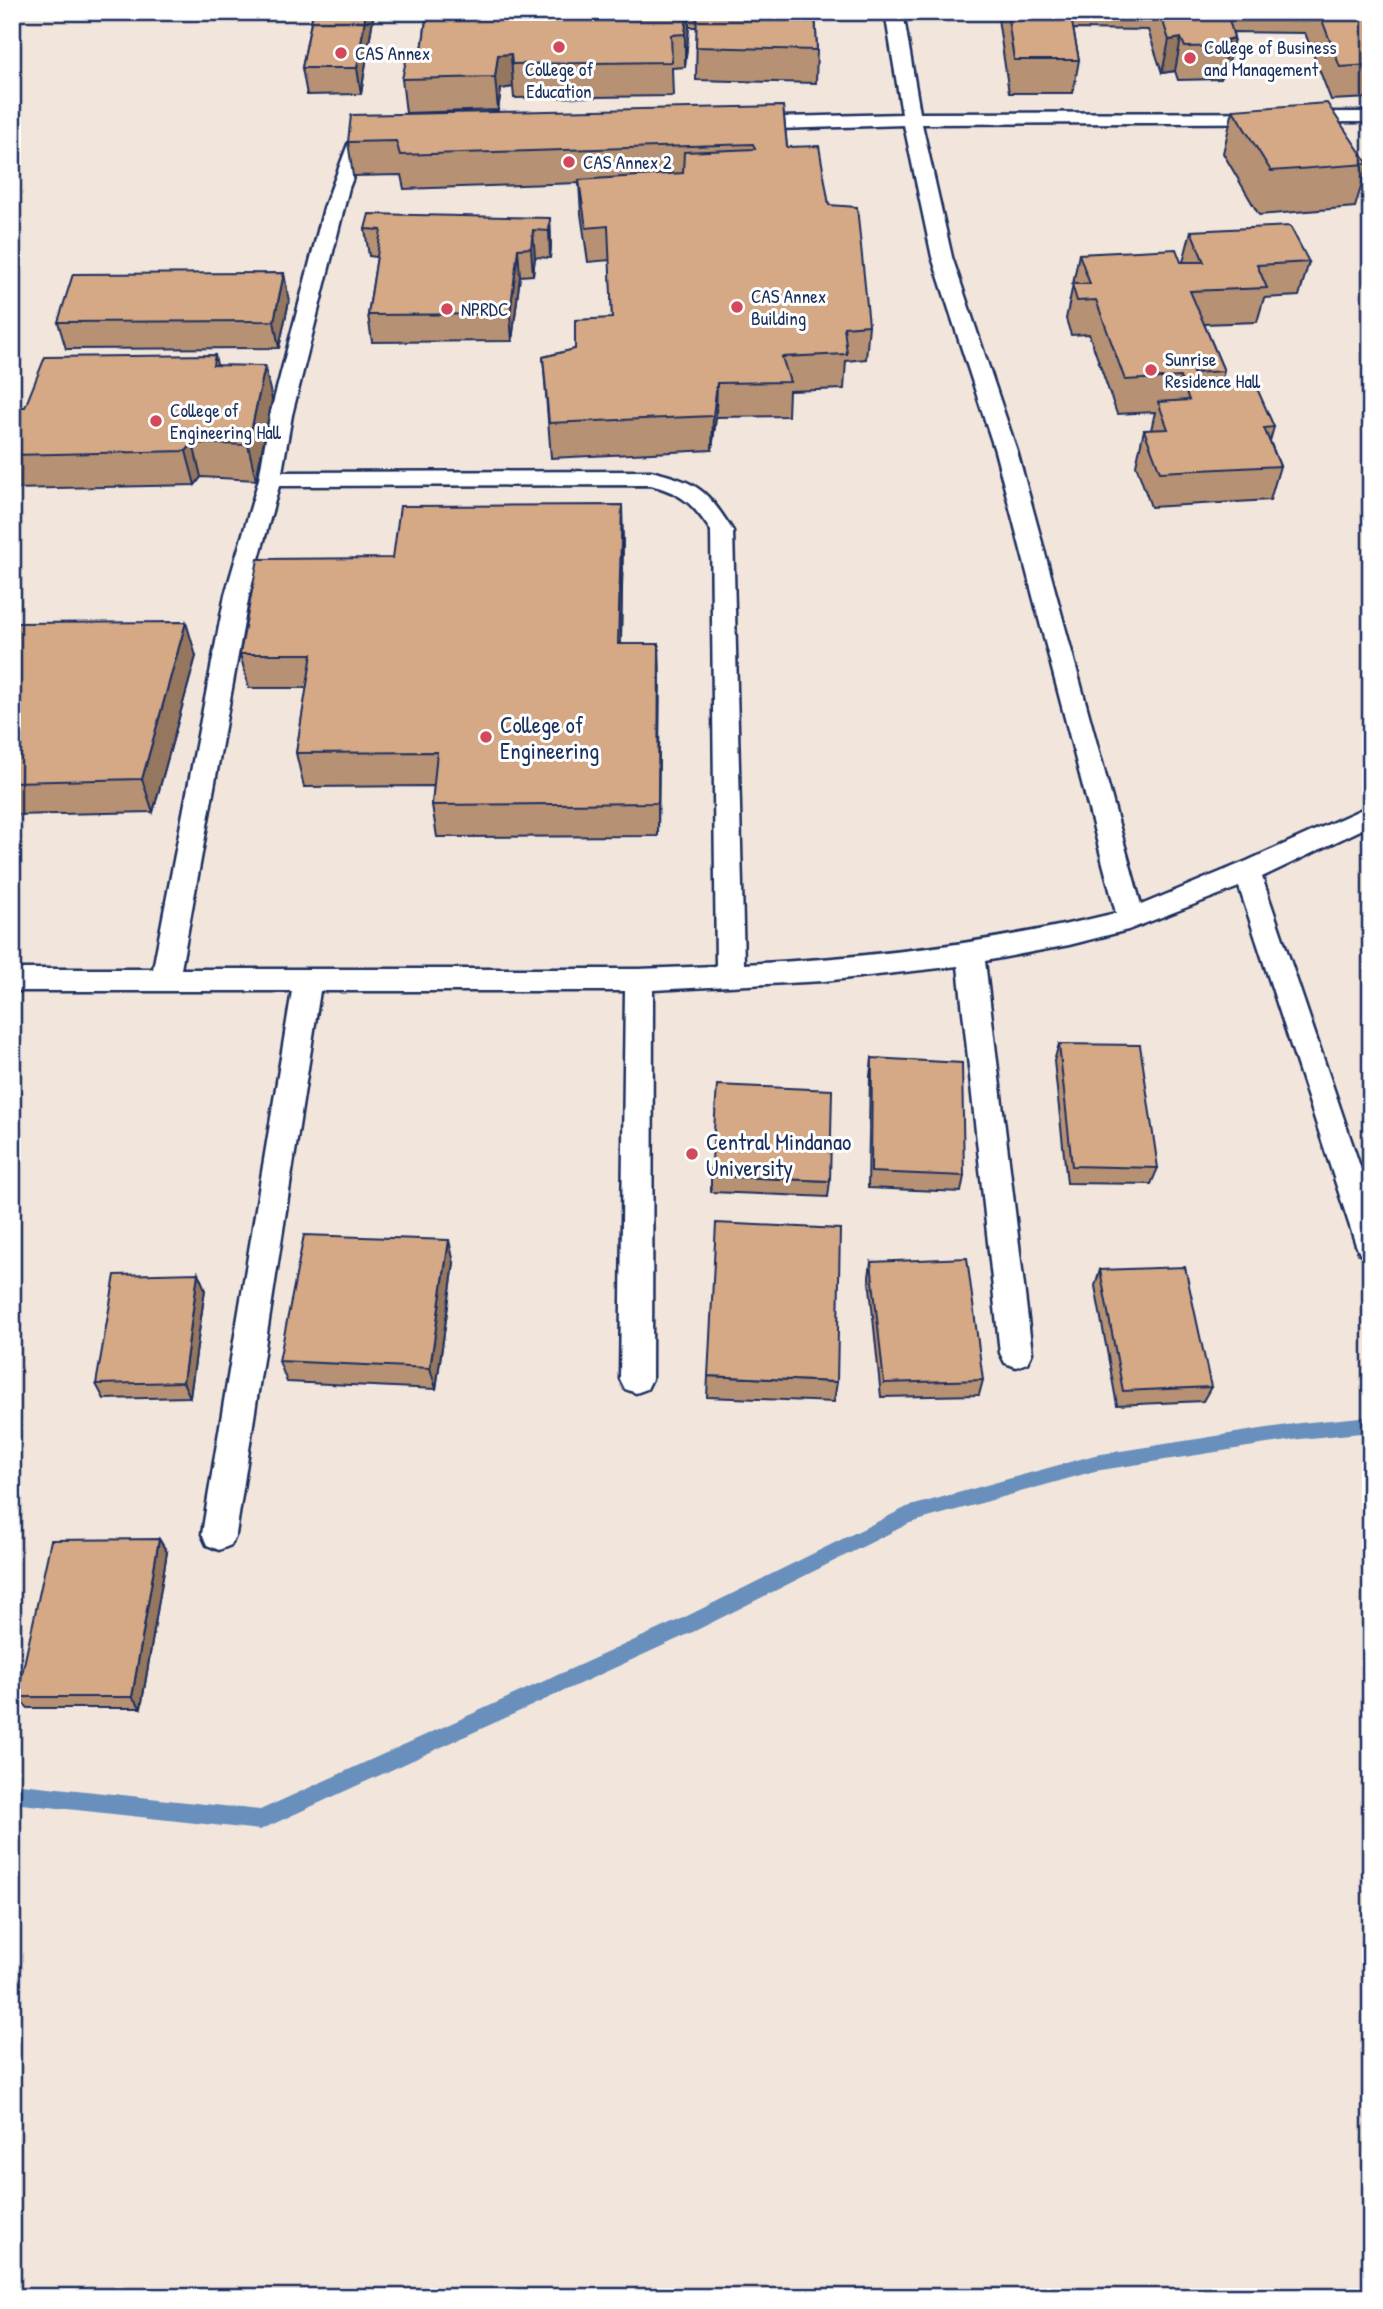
<svg xmlns="http://www.w3.org/2000/svg" width="1383" height="2309" viewBox="0 0 1383 2309" font-family="'Patrick Hand',sans-serif">
	<rect width="100%" height="100%" fill="#fff"/>
	<filter id="ink" filterUnits="userSpaceOnUse"><feTurbulence type="fractalNoise" baseFrequency=".0143" numOctaves="2"/><feDisplacementMap in="SourceGraphic" scale="14" xChannelSelector="R" yChannelSelector="G"/><feConvolveMatrix kernelMatrix="1 2 1 2 8 2 1 2 1" color-interpolation-filters="sRGB"/></filter>
	<g filter="url(#ink)">
		<path fill="#f2e5db" d="M12,12H1371V2297H12Z"/>
		<g fill="none" stroke-linecap="round" stroke-linejoin="round">
			<path fill="#6990bc" fill-rule="evenodd" d="M1371,1416V1432L1300,1439L1095,1471L910,1523L695,1631L260,1830L12,1803V1783L260,1810L681,1619L907,1507L1095,1455L1300,1423Z"/>
			<defs>
				<path id="service" d="M885,12H903L920,113L1371,112V122L922,124L952,257L1017,451L1141,905L1247,861L1371,805V825L1262,877L1371,1199V1258L1360,1254L1356,1245L1239,887L1128,930L1069,945L985,961L1032,1353L1027,1363L1016,1367L1005,1363L1000,1353L958,966L824,981L653,990L652,1379L647,1389L636,1393L625,1389L620,1379L625,991H320L236,1534L231,1545L219,1550L207,1545L202,1534L292,991H12V969H153L225,595L259,479L270,415L324,208L348,144L381,133L390,139L388,143L363,152L349,188L292,415L282,472L651,471C699,483 706,489 733,531L744,964C869,958 994,943 1116,913L995,451L932,257L904,125L745,130L736,124L745,118L902,114ZM651,485C683,494 692,503 711,531L716,966L639,969H181L249,595L279,486Z"/>
			</defs>
			<use href="#service" stroke="#1b2f5e" stroke-width="5"/>
			<use href="#service" fill="#fff" fill-rule="evenodd"/>
		</g>
		<path fill="#b79173" stroke="#1b2f5e" stroke-width="2" d="M313,12H374L361,94L307,95L302,68Z
			M427,12H815L817,50L816,83L696,80L697,27H689L685,67L672,68L673,96L514,98L513,87L501,89L498,110L406,113L402,79L422,51Z
			M997,12H1371V98L1331,100L1305,33L1233,32L1234,38L1227,71L1222,72L1221,79L1178,80L1175,71L1162,73L1148,30L1073,29L1079,60L1073,93H1009Z
			M783,106L787,147L829,205L869,325L866,359L846,361L844,389L789,391L788,416L716,417L712,450L551,458L543,357L575,349L612,318L610,260L588,262L581,214L579,183L404,189L401,175L353,176L348,142Z
			M1233,110L1368,164L1355,207L1259,215L1223,153Z
			M550,218L551,245L550,258L535,257L533,275L520,276L512,341L372,342L368,315L377,257L369,256L365,229Z
			M1191,231L1309,262L1299,296L1264,298L1257,322L1204,324L1224,371L1220,387L1274,427L1270,441L1280,466L1270,500L1151,507L1136,465L1144,430H1151L1155,412L1117,414L1089,334L1071,335L1066,319L1079,254L1183,262Z
			M289,301L279,348L66,349L58,322Z
			M215,355L217,365L272,400L256,480L201,477L195,485L12,489V407H25Z
			M623,539L621,644H659L658,836L437,837L432,805L434,786L304,787L296,753L307,688H249L240,654L393,558Z
			M12,623L196,656L153,812L12,815Z
			M1059,1044L1158,1168L1151,1184L1067,1183L1054,1061Z
			M872,1058L964,1176L961,1192L868,1188L870,1076Z
			M711,1176L830,1181L828,1197L711,1192Z
			M871,1262L983,1380L979,1395L881,1397L869,1277Z
			M454,1263L436,1389L287,1382L279,1361Z
			M1100,1270L1211,1387L1203,1401L1117,1405L1095,1286Z
			M205,1289L190,1397L104,1399L96,1384Z
			M708,1376L837,1382L834,1402L707,1397Z
			M159,1539L167,1552L141,1708H28L17,1697Z"/>
		<path fill="#95765e" stroke="#1b2f5e" stroke-width="2" d="M366,12H374L361,94L357,68Z
			M687,12H689V27L685,67V34Z
			M1181,38L1175,71L1162,73L1169,40Z
			M1234,38L1227,71L1222,72L1228,46L1226,40Z
			M511,54L513,87L501,89L498,110L495,77L498,55Z
			M550,218L551,245L550,258L549,231Z
			M533,230L535,257L533,275L531,248Z
			M518,249L520,276L512,341L510,314Z
			M284,273L289,301L279,348L274,321Z
			M265,366L272,400L256,480L248,445Z
			M717,383L716,417L712,450L713,416Z
			M193,443L201,477L195,485L186,451Z
			M622,505L623,539L620,678L618,644Z
			M186,622L196,656L153,812L142,779Z
			M659,644L660,678L658,836V803Z
			M449,1240L454,1263L436,1389L430,1368Z
			M198,1273L205,1289L190,1397L183,1382Z
			M159,1539L167,1552L141,1708L132,1697Z"/>
		<path fill="#d5a986" stroke="#1b2f5e" stroke-width="2" d="M313,12H366L357,68H302Z
			M427,12H687L685,34L671,35L672,62L512,64L511,54L498,55L495,77L402,79L408,51H422Z
			M697,12H815L817,50L696,47Z
			M1007,12H1070L1079,60H1014Z
			M1160,12H1227L1234,38L1226,40L1228,46L1185,47L1181,38L1169,40Z
			M1319,12H1371V65L1340,67Z
			M1327,103L1368,164L1271,171L1233,110Z
			M783,106L787,147L819,146L829,205L857,207L869,325L844,327L847,354L782,357L790,382L717,383L713,416L549,423L543,357L575,349V320L612,318L608,226L586,228L579,180L683,173L684,152L755,149L753,144L400,155L396,141L348,142L351,115Z
			M369,214L550,218L549,231L533,230L531,248L518,249L510,314L368,315L381,230L365,229Z
			M1290,226L1309,262L1257,265L1267,288L1190,291L1224,371L1193,373L1199,388L1256,386L1274,427L1264,428L1280,466L1160,472L1144,430L1168,429L1158,402L1189,400L1180,377L1125,380L1096,300L1077,301L1072,284H1090L1079,254L1176,249L1181,262H1204L1191,231Z
			M284,273L274,321L58,322L73,274Z
			M215,355L213,365L265,366L248,445L193,443L186,451L12,455V407H25L45,357Z
			M622,505L618,644H659L658,803L432,805L437,752L296,753L312,654H240L258,559L393,558L400,506Z
			M186,622L142,779L12,782V623Z
			M1059,1044L1140,1045L1158,1168L1072,1166Z
			M872,1058L962,1063L964,1176L871,1172Z
			M717,1085L832,1090L830,1181L711,1176Z
			M716,1223L840,1229L837,1382L708,1376Z
			M304,1235L449,1240L430,1368L279,1361Z
			M967,1258L983,1380L884,1383L871,1262Z
			M1185,1267L1211,1387L1123,1391L1100,1270Z
			M198,1273L183,1382L96,1384L115,1275Z
			M159,1539L132,1697H17L51,1540Z"/>
	</g>
	<g fill="#d1495b" stroke="#fff" stroke-width="2.5">
		<circle cx="559" cy="47" r="7"/>
		<circle cx="341" cy="53" r="7"/>
		<circle cx="1190" cy="58" r="7"/>
		<circle cx="569" cy="162" r="7"/>
		<circle cx="737" cy="307" r="7"/>
		<circle cx="447" cy="309" r="7"/>
		<circle cx="1151" cy="370" r="7"/>
		<circle cx="156" cy="421" r="7"/>
		<circle cx="486" cy="737" r="7"/>
		<circle cx="692" cy="1154" r="7"/>
	</g>
	<g text-anchor="middle" dominant-baseline="central" stroke-width="6" stroke-linejoin="round" paint-order="stroke">
		<g font-size="19" fill="#1b2f5e" stroke="#fff" text-anchor="start">
			<text x="1204" y="47">College of Business<tspan x="1204" dy="22">and Management</tspan></text>
			<text x="355" y="53">CAS Annex</text>
			<text x="559" y="69" text-anchor="middle">College of<tspan x="559" dy="22">Education</tspan></text>
			<text x="583" y="162">CAS Annex 2</text>
			<text x="751" y="296">CAS Annex<tspan x="751" dy="22">Building</tspan></text>
			<text x="461" y="309">NPRDC</text>
			<text x="1165" y="359">Sunrise<tspan x="1165" dy="22">Residence Hall</tspan></text>
			<text x="170" y="410">College of<tspan x="170" dy="22">Engineering Hall</tspan></text>
		</g>
		<g font-size="23" fill="#1b2f5e" stroke="#fff" text-anchor="start">
			<text x="500" y="724">College of<tspan x="500" dy="26">Engineering</tspan></text>
			<text x="706" y="1141">Central Mindanao<tspan x="706" dy="26">University</tspan></text>
		</g>
	</g>
	<rect width="1383" height="2309" fill="none" stroke="#fff" stroke-width="42"/>
	<rect x="21" y="21" width="1341" height="2267" fill="none" stroke="#1b2f5e" stroke-width="2.5" filter="url(#ink)"/>
</svg>
